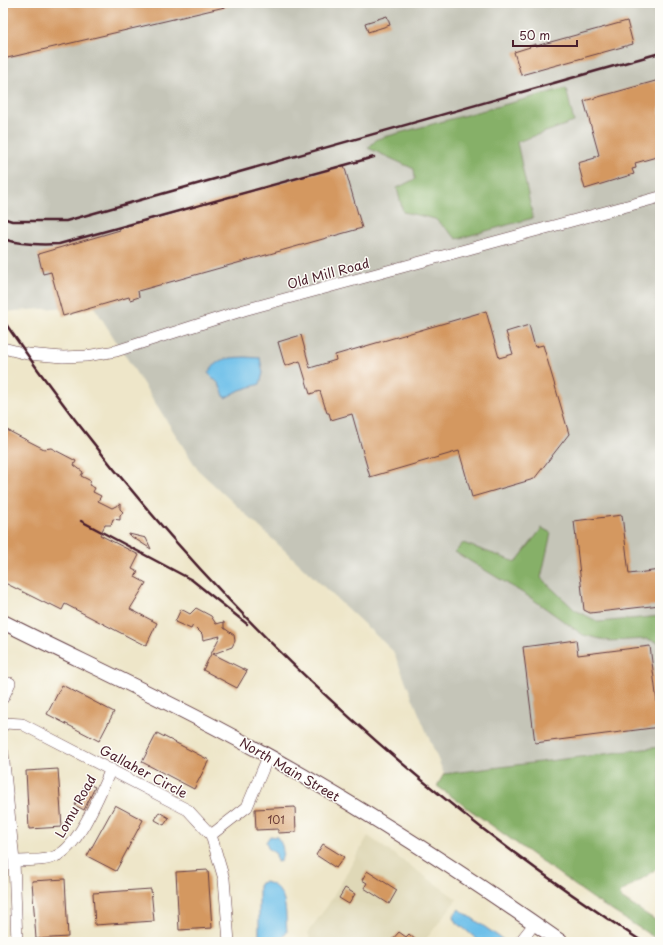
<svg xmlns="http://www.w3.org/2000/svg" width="663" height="945" viewBox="0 0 663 945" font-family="'Playpen Sans',sans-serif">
	<rect width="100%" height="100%" fill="#fdfcf7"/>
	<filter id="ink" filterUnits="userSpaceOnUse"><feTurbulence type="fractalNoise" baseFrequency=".025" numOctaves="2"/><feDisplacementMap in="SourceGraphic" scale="8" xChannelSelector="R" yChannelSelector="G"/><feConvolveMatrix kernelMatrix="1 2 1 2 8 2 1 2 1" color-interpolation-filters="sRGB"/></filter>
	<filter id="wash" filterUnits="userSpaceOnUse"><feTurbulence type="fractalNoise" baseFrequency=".012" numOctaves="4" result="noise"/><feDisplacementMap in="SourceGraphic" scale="16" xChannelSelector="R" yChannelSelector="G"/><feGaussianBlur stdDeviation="0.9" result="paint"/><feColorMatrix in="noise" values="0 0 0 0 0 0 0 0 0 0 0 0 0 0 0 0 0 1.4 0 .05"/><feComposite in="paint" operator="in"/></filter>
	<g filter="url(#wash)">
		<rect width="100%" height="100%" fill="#eee6c9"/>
		<path fill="#dfd8b7" d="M368,836L457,899L424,942H311L308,932L328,905Z"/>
		<path fill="#c5c5b8" d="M3,3H660V747L444,774L393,651L198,470L93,305L3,312Z"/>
		<path fill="#86b068" stroke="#68684a" d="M566,88L574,122L517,142L533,218L457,239L435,219L403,212L397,188L415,179L414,169L368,148L377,139Z
			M542,528L551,533L541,578L575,610L599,622L660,616V643L647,639L610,641L583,635L531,598L455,552L463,543L516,562Z
			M660,747V867L620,893L621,898L660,923V941L598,902L437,786L444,774Z"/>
		<path fill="#6dbfe9" stroke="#5c6f8a" d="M245,357L260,358L263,373L260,384L240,390L225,398L219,384L208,373C218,357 228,358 245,357Z
			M270,836L277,837C284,846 284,851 281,861L277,862L276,854L268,848L266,842Z
			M265,882C289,888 285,913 287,932L279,942L259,941V886L261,883Z
			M459,909L505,941L480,942L454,920L453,916Z"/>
		<g id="blocks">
			<path fill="#d49860" d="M3,3H229V6L3,59Z
				M387,16L390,25L368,32L365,23Z
				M627,21L633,44L521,75L514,52L530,47L529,46L536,44V46Z
				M659,80L660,156L635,163L636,168L632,169L634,174L585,189L578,163L595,158V156L599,155L584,101Z
				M344,165L362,228L138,291L139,297L130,300L129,297L63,316L51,272L43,274L38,254L120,230V228Z
				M486,311L499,358L513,354L506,332L529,325L535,347L543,345L569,434L534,479L472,497L459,451L370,477L352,414L331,420L329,413H327L320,391L310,394L300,361L285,366L278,342L301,335L310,368L336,360L335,355Z
				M3,428L44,449L51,448L76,461L74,465L83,472L81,476L91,481L89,485L95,488L93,492L101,496L98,501L112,508L120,504V509L123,512L120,516V520L113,519L111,525H105L100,535L139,555L132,569L138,572L135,577L146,583L130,609L157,623L146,646L65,604L62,610L50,604L49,605L3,582Z
				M622,515L629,574L660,570V605L590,613L584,610L574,521Z
				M129,534L146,538L151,549L129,535Z
				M196,608L211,616L216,624L224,622V628L234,635L235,641L232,647L213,654L247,671L237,688L203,670L220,636L203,640L202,634L193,625L191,629L175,622L181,609L190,614Z
				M576,640L578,655L650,646L660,727L535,743L523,647Z
				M62,685L114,712L99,741L47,714Z
				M157,733L209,760L194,789L142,762Z
				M58,769L62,827L29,829L26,771Z
				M86,783L95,787L84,810L75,805Z
				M115,805L143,820L116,871L87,856Z
				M295,807L296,832L278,833V829L256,830L255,809Z
				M159,812L169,818L164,825L155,820Z
				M323,844L344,857L336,868L316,855Z
				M208,870L212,928L179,930L176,872Z
				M367,871L397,890L389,904L364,888L367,883L362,880Z
				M65,879L68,937L36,939L32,881Z
				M345,888L355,894L349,904L339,898Z
				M151,889L154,921L95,925L93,893Z
				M399,932L406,937L409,934L418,942H390Z"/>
		</g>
	</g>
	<g filter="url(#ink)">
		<use href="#blocks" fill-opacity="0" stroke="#633d43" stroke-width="1"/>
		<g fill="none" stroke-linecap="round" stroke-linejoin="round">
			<defs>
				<path id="minor" d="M3,348L27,354L63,357L86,356L116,351L244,310L660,197
					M3,698L10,683
					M3,726L4,723L22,724L188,810L211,835L224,879L229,942
					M3,753L14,861L17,942
					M211,835L247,807L268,757
					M14,861C27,860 44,862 56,856C79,847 101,791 111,769
					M520,942L535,923"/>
				<path id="major" d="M3,622C77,659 153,694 226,733C343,795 453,866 561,942"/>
			</defs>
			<use href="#minor" stroke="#633d43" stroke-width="12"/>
			<use href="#major" stroke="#633d43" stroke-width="16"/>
			<use href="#minor" stroke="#fff" stroke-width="11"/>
			<use href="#major" stroke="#fff" stroke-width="14"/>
			<path stroke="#4a1f2b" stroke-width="2.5" d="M3,218L12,221H66L660,53
				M3,239C21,245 40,245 59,244L374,157
				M3,320C171,567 391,780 643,942
				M81,521L192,580L247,624"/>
		</g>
	</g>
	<g text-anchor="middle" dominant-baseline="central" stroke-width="3" stroke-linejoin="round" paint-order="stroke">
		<g font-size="11" fill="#6c3d38">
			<text x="276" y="819">101</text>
		</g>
		<g font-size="13" fill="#4a1f2b" stroke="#fdfcf7">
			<text transform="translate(328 273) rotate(-15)">Old Mill Road</text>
			<text transform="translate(290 769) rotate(30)">North Main Street</text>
			<text transform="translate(144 771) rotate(28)">Gallaher Circle</text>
			<text transform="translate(75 806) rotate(-61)">Lomu Road</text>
		</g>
	</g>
	<rect width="663" height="945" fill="none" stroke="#fdfcf7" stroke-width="16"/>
	<path d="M513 40v6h64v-6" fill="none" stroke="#4a1f2b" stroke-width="2"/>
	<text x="519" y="40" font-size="12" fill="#4a1f2b" stroke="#fdfcf7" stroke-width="3" paint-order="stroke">50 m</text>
</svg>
